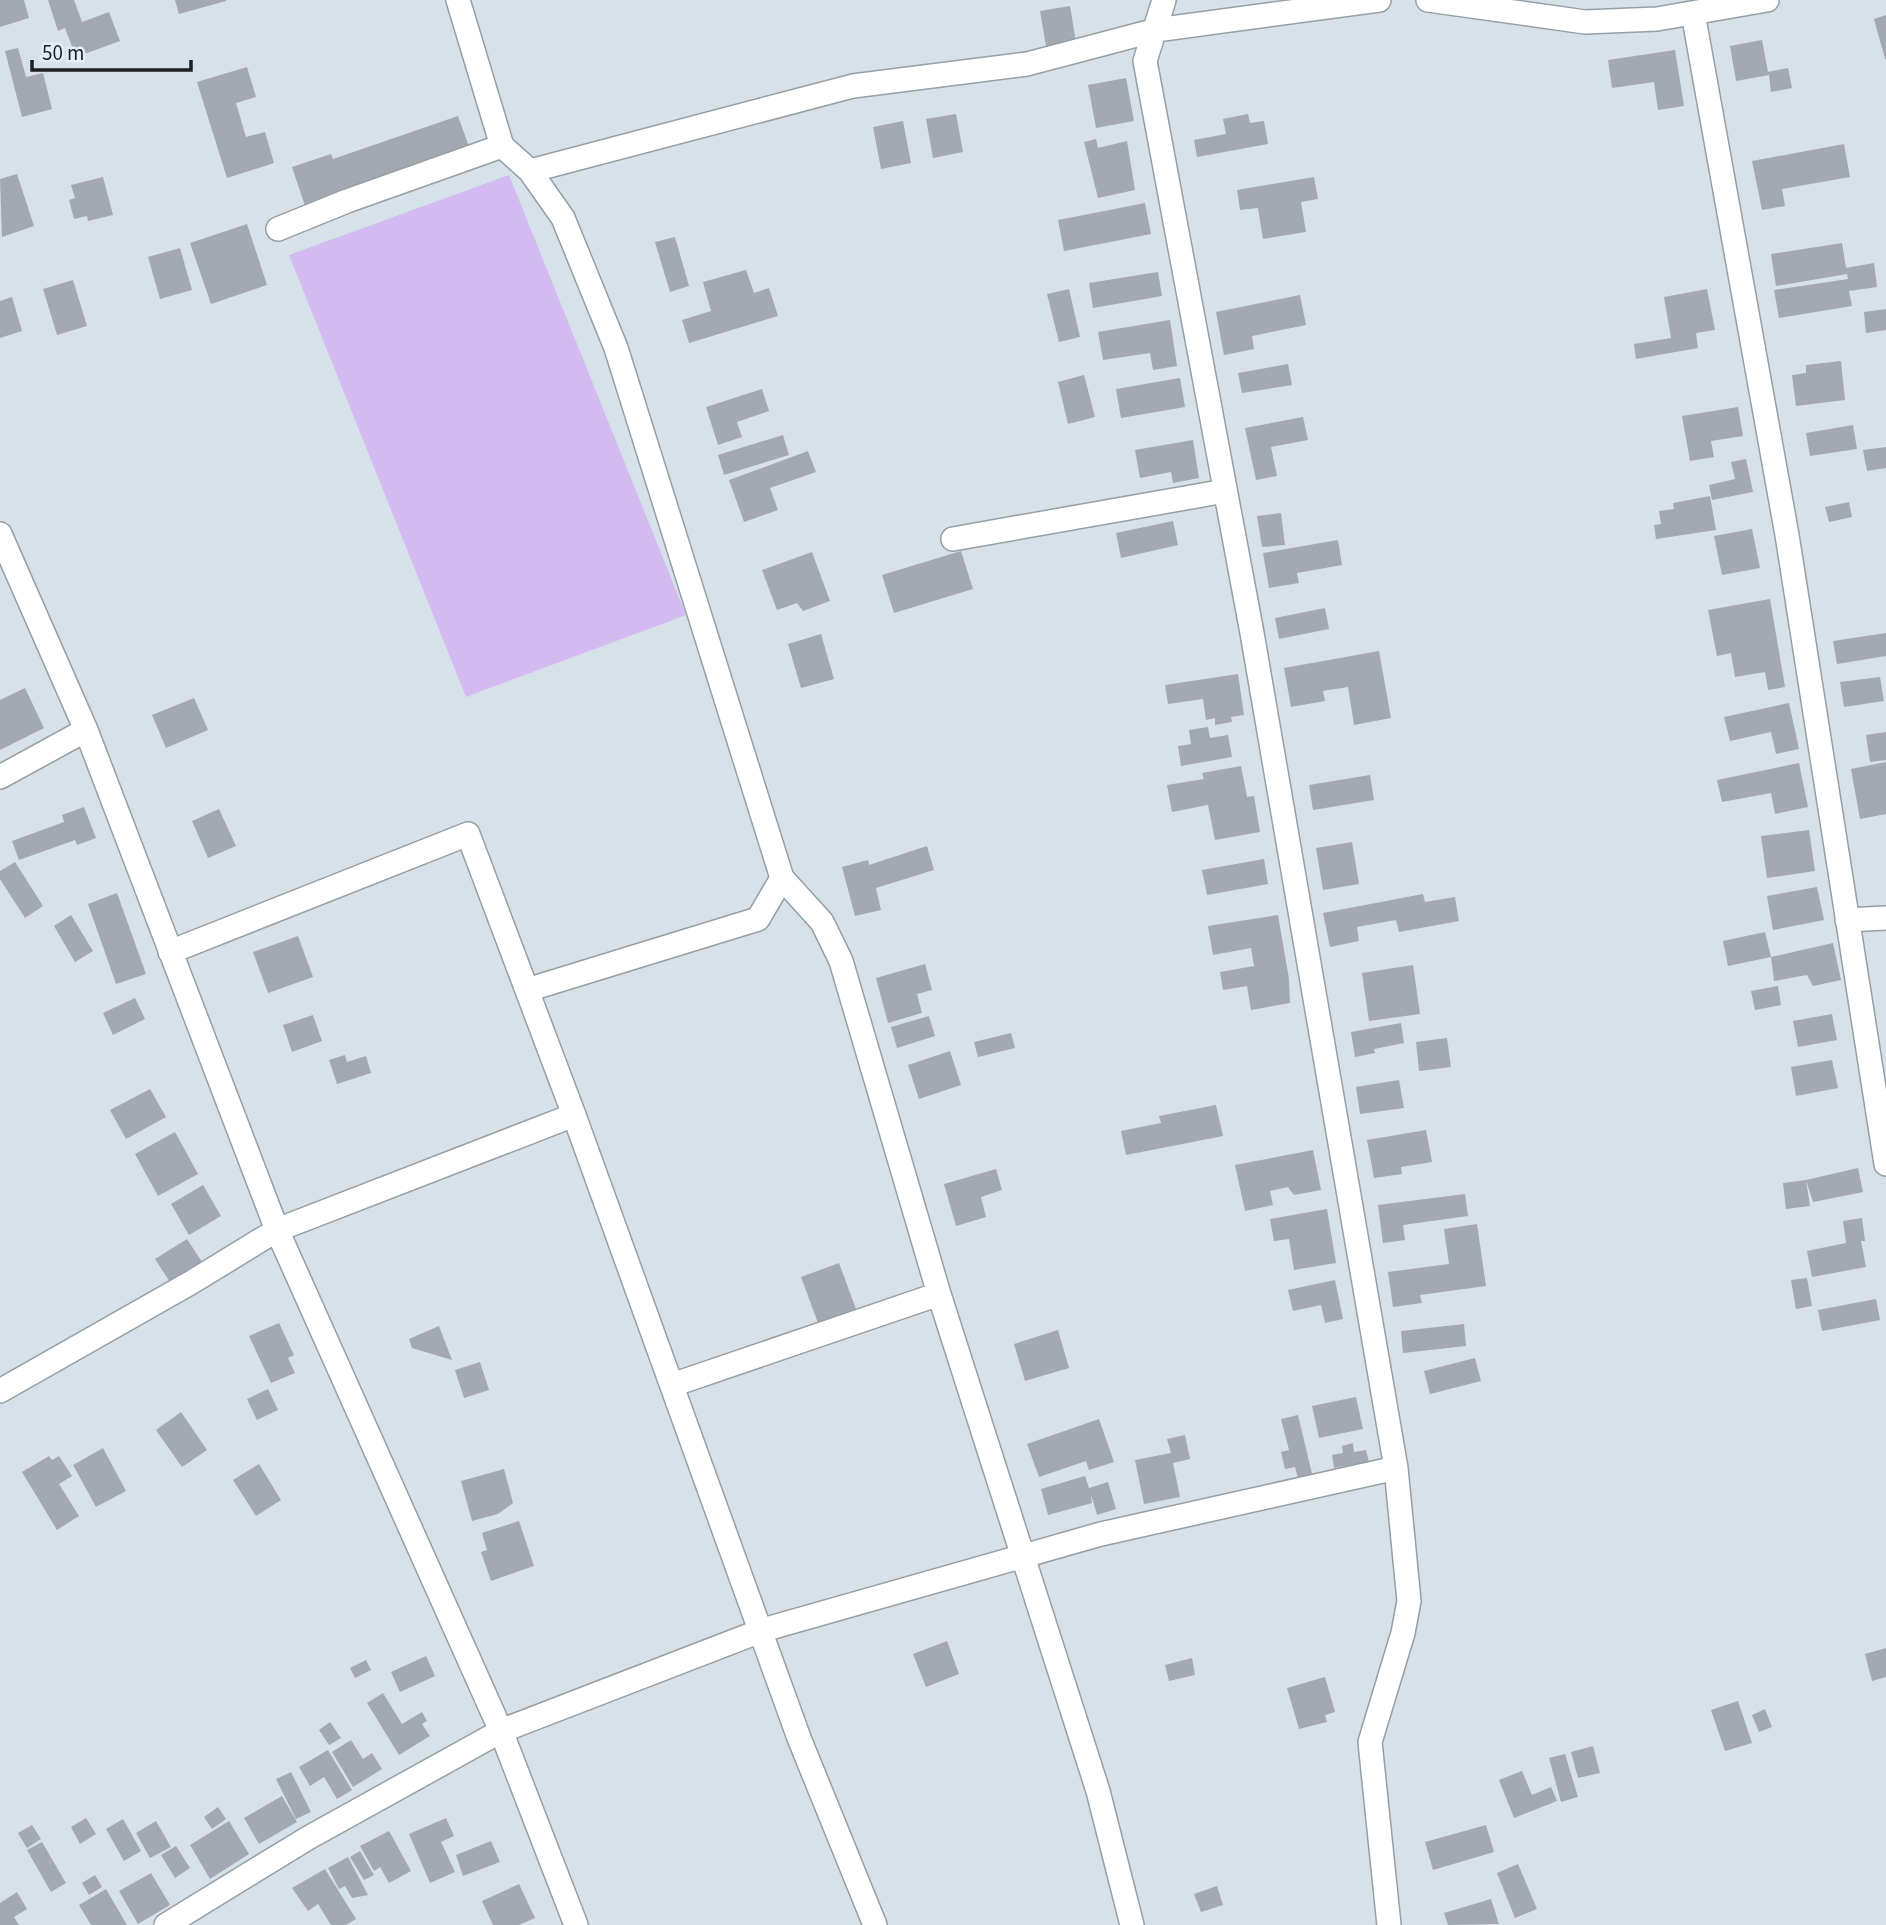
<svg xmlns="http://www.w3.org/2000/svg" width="1886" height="1925" viewBox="0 0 1886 1925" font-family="'Source Sans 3',sans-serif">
	<rect width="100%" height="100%" fill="#d6e1e9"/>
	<path fill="#d3bbf2" d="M509,175L686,615L466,697L289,255Z"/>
	<path fill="#a4a8b3" d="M0,0H24L29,18L0,27Z
		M48,0H74L82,22L109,12L120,41L76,57L65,28L58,31Z
		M175,0H226V1L179,14Z
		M1070,6L1076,42L1046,46L1040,11Z
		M1886,15V59H1885L1874,19Z
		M1762,40L1768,72L1788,68L1792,88L1771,92L1769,75L1736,81L1730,46Z
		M18,48L26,77L43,73L52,109L22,117L5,51Z
		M1675,50L1684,106L1658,110L1654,82L1612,88L1608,60Z
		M247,67L256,97L236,103L246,137L265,132L274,163L227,178L197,82Z
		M1126,78L1134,121L1096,128L1088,85Z
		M956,114L963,152L933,158L926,119Z
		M1248,114L1250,123L1264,121L1268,144L1197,157L1194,140L1226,134L1223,119Z
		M458,116L472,155L305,206L292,167L331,154L333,159Z
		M903,121L911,163L881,169L873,127Z
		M1096,139L1098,148L1127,141L1135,190L1098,198L1084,142Z
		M1844,144L1850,177L1782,189L1785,206L1762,210L1752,161Z
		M17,174L34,226L2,237L0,179Z
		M103,177L113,215L88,221L87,216L74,219L69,200L75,198L71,185Z
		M1314,177L1318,199L1301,202L1306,232L1263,239L1258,208L1240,210L1237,190Z
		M1145,203L1151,234L1064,251L1058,220Z
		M247,224L267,285L211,304L190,243Z
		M675,237L689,286L670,292L655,242Z
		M1842,243L1846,268L1874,263L1877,287L1849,291L1852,306L1779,318L1774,290L1848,279L1847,274L1776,286L1771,254Z
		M180,248L192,290L160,299L148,257Z
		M746,270L754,293L769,288L778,316L689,343L682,320L711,311L703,282Z
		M1158,272L1162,296L1093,308L1089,283Z
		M73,280L87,326L57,335L43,289Z
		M1069,289L1080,337L1059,342L1047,294Z
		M1707,289L1715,330L1696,333L1698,348L1636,359L1634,344L1671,338L1664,297Z
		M1300,295L1306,325L1252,336L1254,349L1224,355L1216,312Z
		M12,297L22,331L0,338V301Z
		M1886,309V330L1866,333L1864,312Z
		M1170,320L1177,366L1153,370L1150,353L1103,360L1098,332Z
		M1841,361L1845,400L1796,406L1792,375L1806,373V365Z
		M1288,364L1292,385L1242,393L1238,373Z
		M1084,375L1095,417L1068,424L1058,382Z
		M1180,378L1185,407L1121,418L1116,389Z
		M762,389L769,411L737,422L742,437L718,445L706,407Z
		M1738,407L1743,436L1711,441L1714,457L1690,461L1682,416Z
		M1303,417L1308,440L1271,447L1277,476L1256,480L1245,428Z
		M1853,425L1857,449L1810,456L1806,433Z
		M783,435L789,455L724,475L718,455Z
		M1193,440L1199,478L1173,483L1171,472L1140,478L1135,450Z
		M1886,447V468L1867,471L1863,450Z
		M808,451L816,472L770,488L778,510L744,522L729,480Z
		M1746,459L1753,492L1712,500L1709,485L1735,479L1731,462Z
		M1710,496L1716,530L1656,539L1654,525L1661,524L1659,511L1674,509L1673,503Z
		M1849,502L1852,517L1829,522L1825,507Z
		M1281,513L1285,545L1262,547L1257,516Z
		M1173,521L1178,545L1121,558L1116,533Z
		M1752,529L1760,568L1722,575L1714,536Z
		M1338,540L1342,565L1297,573L1299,583L1269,588L1263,553Z
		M961,551L973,589L894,613L882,575Z
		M812,552L830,601L803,611L797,603L777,610L762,570Z
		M1770,599L1785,687L1768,690L1765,672L1735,677L1731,653L1717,656L1708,610Z
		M1325,608L1329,629L1279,639L1275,618Z
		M1886,633V656L1837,664L1833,641Z
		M821,634L834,679L801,688L788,644Z
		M1379,651L1391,718L1354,725L1348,687L1323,691L1325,701L1291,707L1284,668Z
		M1238,674L1244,715L1231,717L1232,722L1215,725V718L1206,720L1203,699L1168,704L1165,685Z
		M1880,677L1884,701L1844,707L1840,682Z
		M25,688L44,728L0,750V700Z
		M194,698L208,730L166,748L152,715Z
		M1789,703L1799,749L1776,754L1771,732L1730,741L1724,717Z
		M1208,727L1210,738L1228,735L1232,757L1181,766L1178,746L1191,744L1189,730Z
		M1886,732V760L1870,762L1866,735Z
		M1886,762V814L1860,819L1851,769Z
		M1799,763L1808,807L1775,814L1771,793L1722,802L1717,780Z
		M1241,766L1247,797L1254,796L1260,832L1215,840L1208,805L1172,812L1167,785L1204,779L1202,773Z
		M1370,775L1374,800L1313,810L1309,785Z
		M84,807L96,838L77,845L75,840L19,860L12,841L64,822L62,815Z
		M219,809L236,846L208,858L192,821Z
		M1809,830L1815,871L1767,878L1761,836Z
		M1352,842L1359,884L1323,890L1316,848Z
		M927,846L934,870L876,888L881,910L855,916L842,867L868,860L869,865Z
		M1264,859L1268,884L1207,895L1202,870Z
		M15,862L43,906L25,918L0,879V871Z
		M1817,887L1824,920L1773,930L1767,896Z
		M117,893L146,974L116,984L88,904Z
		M1423,894L1425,902L1455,897L1459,921L1399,932L1396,920L1357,927L1359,941L1330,947L1323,913Z
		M71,915L93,951L75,962L54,926Z
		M1278,915L1289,979L1290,1003L1251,1010L1247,986L1223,990L1220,972L1254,966L1251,948L1213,955L1208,926Z
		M1765,932L1771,957L1728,966L1723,941Z
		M298,936L313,977L268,993L253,952Z
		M1833,943L1841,980L1813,986L1807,975L1774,981L1771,957Z
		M925,964L932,990L917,994L922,1013L888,1023L876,978Z
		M1413,965L1420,1014L1369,1021L1362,973Z
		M1778,986L1781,1005L1755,1010L1751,991Z
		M135,998L145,1019L113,1035L103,1013Z
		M1832,1014L1837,1040L1798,1047L1793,1021Z
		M313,1015L322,1041L292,1052L283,1025Z
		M929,1016L935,1036L897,1048L891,1027Z
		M1401,1023L1404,1043L1374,1049L1375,1053L1355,1057L1351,1032Z
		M1011,1033L1015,1048L978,1057L974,1042Z
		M1447,1038L1451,1067L1419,1071L1416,1042Z
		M950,1051L961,1085L919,1099L908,1065Z
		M345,1055L347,1062L366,1056L371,1073L337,1084L329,1060Z
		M1832,1060L1838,1088L1796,1096L1791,1067Z
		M1399,1080L1404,1108L1360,1114L1356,1087Z
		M150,1089L166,1117L126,1139L110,1110Z
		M1216,1105L1223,1136L1126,1155L1121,1131L1161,1123L1159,1116Z
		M1426,1130L1432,1162L1401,1167L1402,1174L1374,1178L1367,1140Z
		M175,1132L198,1174L158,1196L135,1154Z
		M1313,1150L1321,1190L1294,1195L1288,1187L1270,1191L1273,1205L1245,1211L1235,1165Z
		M1858,1168L1863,1192L1813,1202L1806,1180L1810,1206L1786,1209L1783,1183L1806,1180Z
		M996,1169L1002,1190L981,1197L986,1217L956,1226L944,1184Z
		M203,1185L221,1216L189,1235L171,1204Z
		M1465,1194L1468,1216L1403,1225L1405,1240L1383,1243L1378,1205Z
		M1327,1209L1336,1263L1294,1270L1289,1239L1274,1241L1270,1219Z
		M1862,1218L1865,1241H1861L1866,1267L1812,1277L1807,1251L1846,1243L1843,1221Z
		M1477,1224L1486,1286L1420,1295L1422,1303L1393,1307L1388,1272L1449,1264L1444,1229Z
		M187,1239L202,1262L170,1282L155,1259Z
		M839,1263L856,1309L818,1323L801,1277Z
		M1807,1278L1812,1306L1796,1309L1791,1280Z
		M1335,1280L1343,1319L1325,1323L1321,1305L1293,1311L1288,1290Z
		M1876,1299L1880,1320L1822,1331L1818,1310Z
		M279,1323L294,1355L288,1358L295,1373L271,1383L249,1336Z
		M1464,1324L1466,1346L1403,1353L1401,1331Z
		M439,1326L452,1360L412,1348L409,1339Z
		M1058,1330L1069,1368L1025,1381L1014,1344Z
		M1475,1358L1481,1381L1430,1394L1424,1371Z
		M480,1362L489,1390L464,1398L455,1370Z
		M268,1389L278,1410L257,1420L247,1399Z
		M1356,1397L1363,1429L1319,1438L1312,1406Z
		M181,1412L207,1450L182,1467L156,1430Z
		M1298,1415L1313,1478L1299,1482L1295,1467L1285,1469L1281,1452L1289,1450L1281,1419Z
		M1099,1419L1114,1462L1089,1470L1086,1461L1039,1477L1027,1444Z
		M1185,1435L1190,1459L1173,1463L1180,1497L1144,1504L1135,1460L1171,1453L1167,1439Z
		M1353,1443L1354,1452L1366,1450L1369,1462L1334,1468L1332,1455L1343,1453L1342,1446Z
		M103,1448L126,1491L96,1507L73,1465Z
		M49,1456L52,1460L59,1456L72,1476L59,1484L79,1516L57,1530L22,1472Z
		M259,1464L281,1500L256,1516L233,1480Z
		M504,1469L513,1503L498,1514L472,1521L461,1481Z
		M1085,1476L1089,1488L1108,1482L1116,1509L1097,1515L1091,1494L1092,1503L1048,1515L1041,1489Z
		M519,1521L534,1566L491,1581L481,1552L487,1550L482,1533Z
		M947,1641L959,1674L926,1687L913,1654Z
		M1886,1648V1677L1872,1681L1865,1654Z
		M426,1656L435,1676L400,1692L391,1672Z
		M1192,1658L1195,1675L1169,1681L1165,1665Z
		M366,1660L371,1670L355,1678L350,1668Z
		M1325,1677L1335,1712L1325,1715L1327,1722L1299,1729L1287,1688Z
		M383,1693L402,1724L422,1712L427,1721L422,1724L430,1736L399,1755L367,1703Z
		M1738,1701L1752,1743L1725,1751L1711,1710Z
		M1765,1709L1772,1727L1759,1732L1752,1715Z
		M330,1722L341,1738L329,1745L319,1730Z
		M351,1740L363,1759L372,1753L382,1769L353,1787L332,1752Z
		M1593,1746L1600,1773L1578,1778L1571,1752Z
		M328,1750L352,1790L337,1799L324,1777L310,1786L299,1767Z
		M1565,1754L1578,1797L1561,1802L1549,1758Z
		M1522,1771L1532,1795L1551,1787L1557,1801L1514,1818L1499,1780Z
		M291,1772L311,1812L296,1819L276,1779Z
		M282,1796L297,1822L259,1844L244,1818Z
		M218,1807L226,1819L212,1829L204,1817Z
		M86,1818L96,1834L80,1844L71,1827Z
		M446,1818L454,1836L441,1842L455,1872L430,1883L409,1834Z
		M123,1819L141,1851L124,1861L106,1829Z
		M156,1821L171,1847L150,1858L136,1833Z
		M229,1821L249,1854L210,1879L190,1845Z
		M32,1825L41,1839L27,1848L18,1833Z
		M1486,1825L1494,1852L1433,1870L1425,1842Z
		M389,1831L411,1871L389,1883L380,1867L374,1871L360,1846Z
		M491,1841L500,1862L463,1876L456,1855Z
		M42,1842L66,1883L51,1892L27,1850Z
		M176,1846L190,1868L175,1878L161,1855Z
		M360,1851L374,1875L364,1880L350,1857Z
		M348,1857L368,1895L352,1898L345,1886L339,1889L328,1868Z
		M1518,1864L1537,1909L1515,1918L1497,1873Z
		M325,1869L356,1919L346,1925H331L318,1904L308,1911L292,1888Z
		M151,1873L170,1905L138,1924L119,1891Z
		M95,1875L102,1887L89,1895L82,1883Z
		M519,1884L535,1918L519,1925H493L482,1901Z
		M1217,1886L1223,1905L1201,1912L1194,1894Z
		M106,1889L127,1925H91L79,1905Z
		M17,1892L27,1909L14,1917L19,1925H0V1903Z
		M1491,1899L1499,1924L1448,1925L1444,1913Z"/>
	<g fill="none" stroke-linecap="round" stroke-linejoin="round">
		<defs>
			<path id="street" d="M458,0L502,146L530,171L563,218L616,348L782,878L822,922L841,961L939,1294L1098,1791L1132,1925
				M1164,0L1145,61L1252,633L1396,1468L1409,1601L1403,1633L1370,1742L1389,1925
				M1428,0L1585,22L1657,19L1767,0
				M1693,13L1787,535L1886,1164
				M530,171L853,86L1027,64L1156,30L1379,0
				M278,229L347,201L502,146
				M0,534L86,730L277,1230L501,1731L308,1838L166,1925
				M953,539L1225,491
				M0,777L86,730
				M1847,920L1886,918
				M170,952L468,834L574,1115L799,1738L875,1925
				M527,990L758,919L782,878
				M672,1385L939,1294
				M0,1391L192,1282L277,1230L574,1115
				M576,1925L501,1731L763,1630L1101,1534L1396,1468"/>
		</defs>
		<use href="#street" stroke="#949fa6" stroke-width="26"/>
		<use href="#street" stroke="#fff" stroke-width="23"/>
	</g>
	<path d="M32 60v10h159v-10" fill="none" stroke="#1b1f22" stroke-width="3.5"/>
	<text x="42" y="60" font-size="21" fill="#1b1f22" stroke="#e3eef6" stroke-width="5" paint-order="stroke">50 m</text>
</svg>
